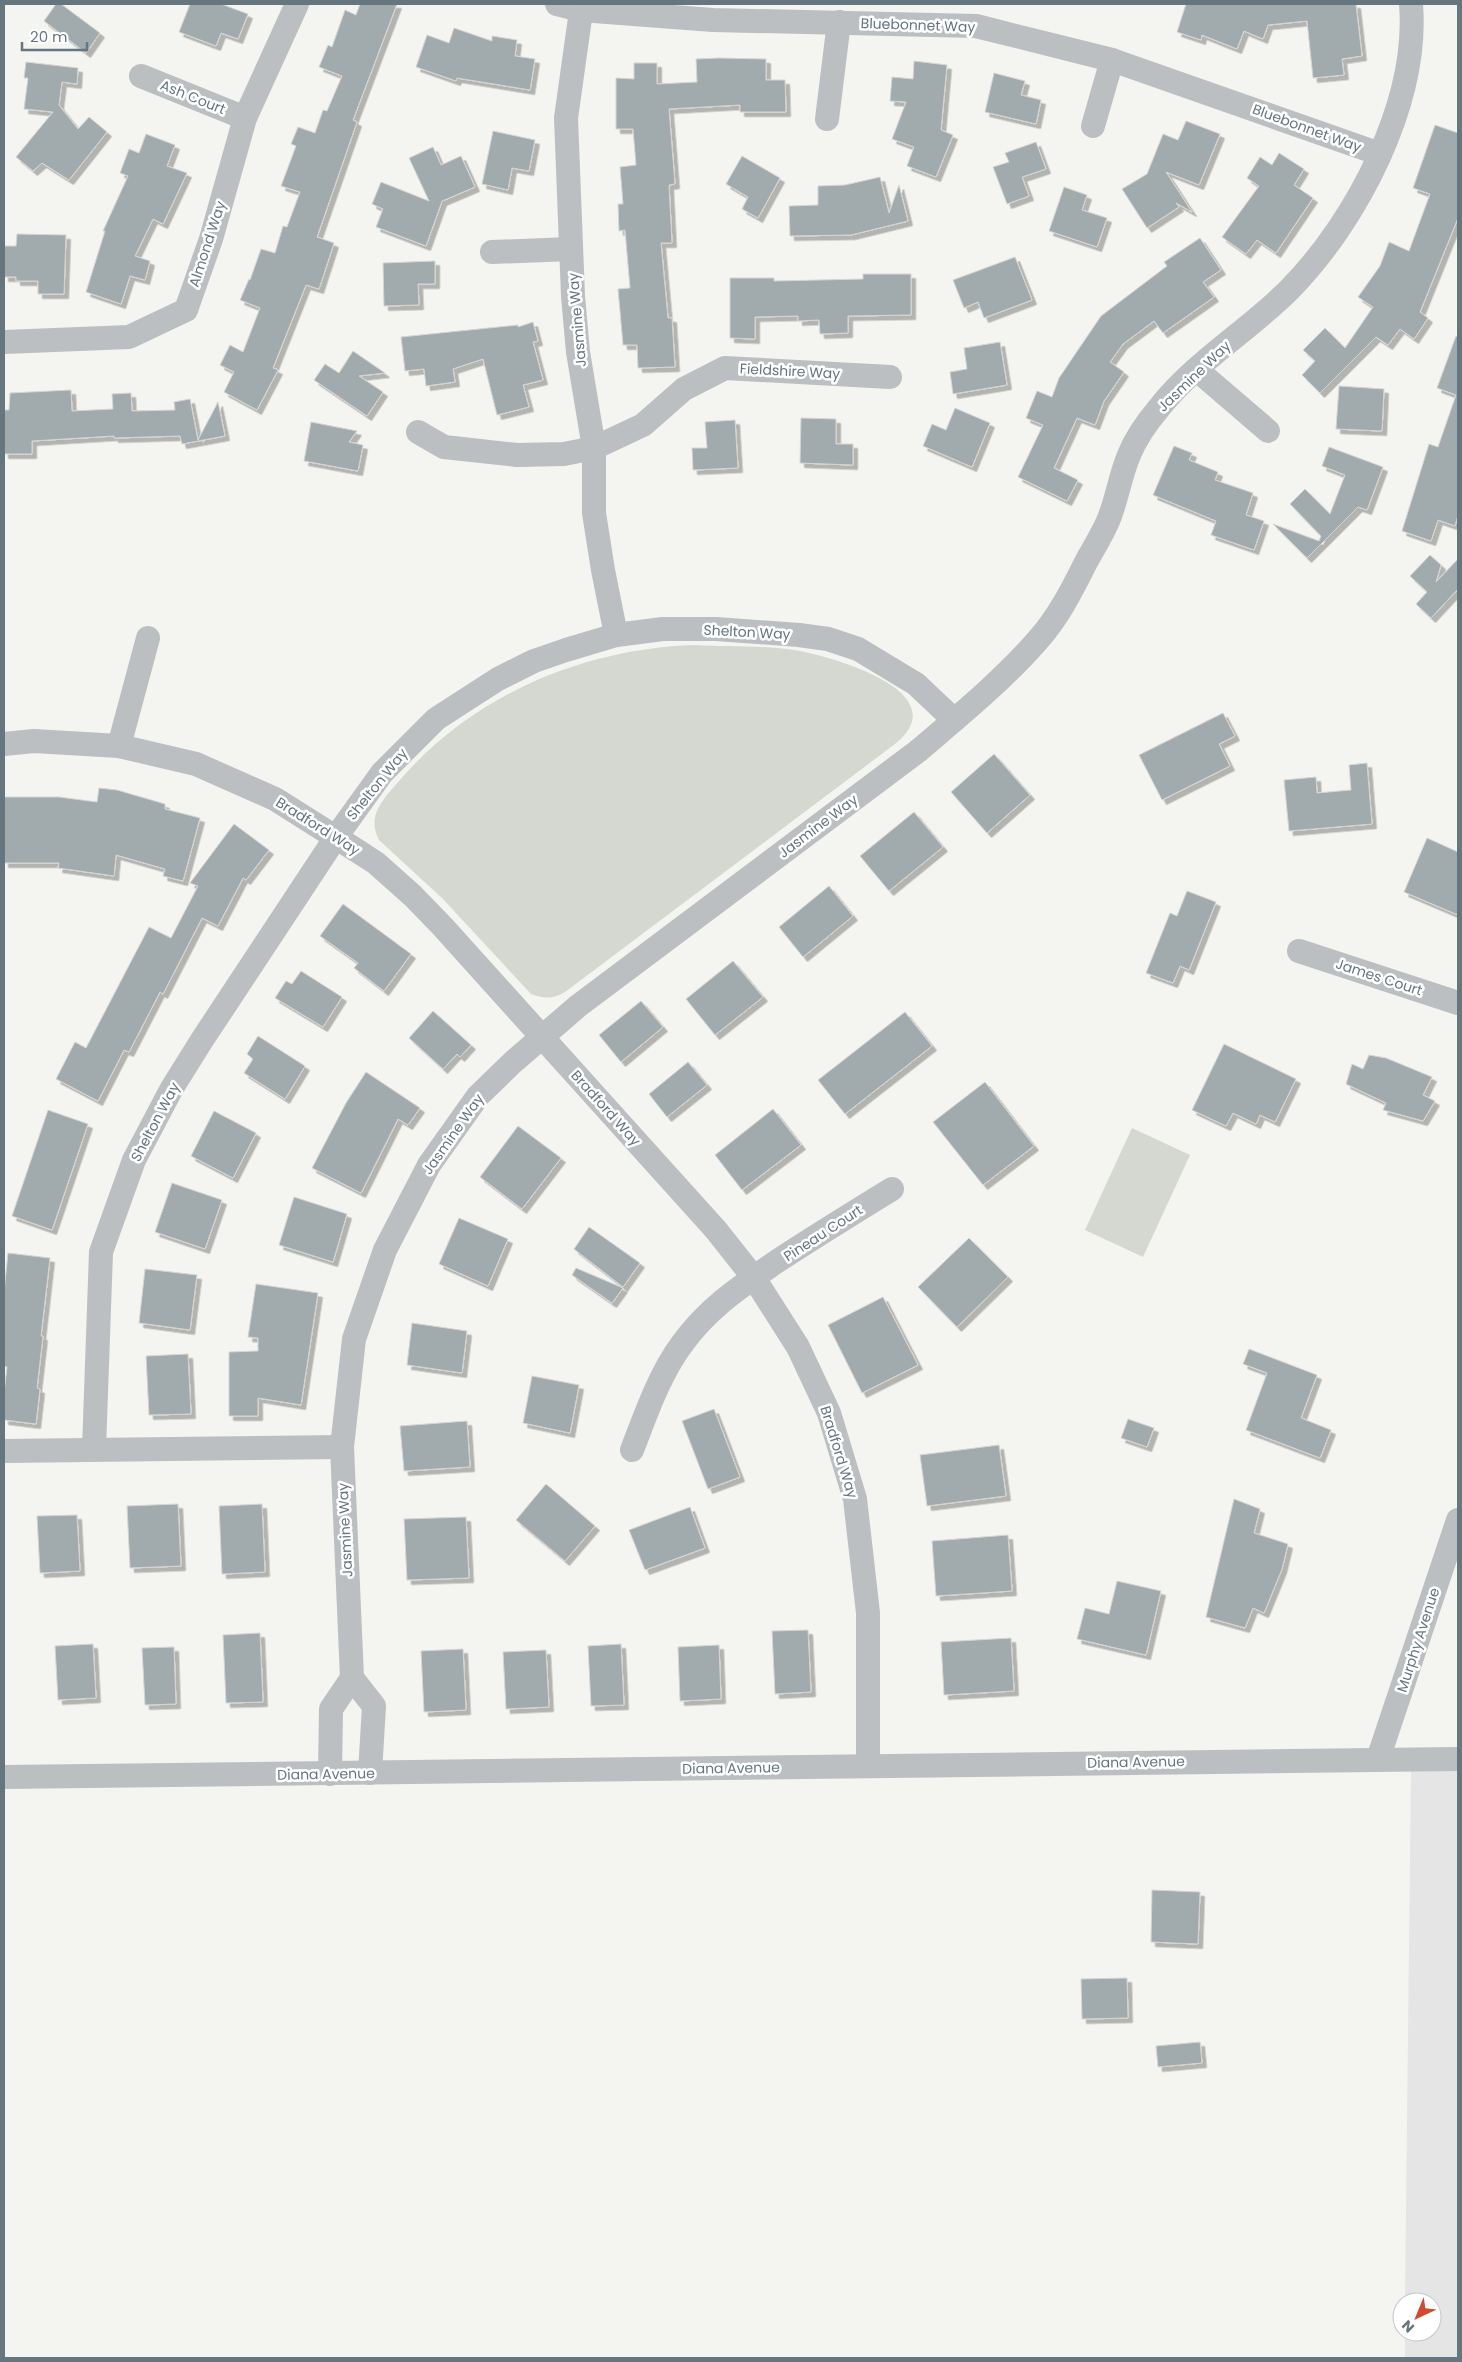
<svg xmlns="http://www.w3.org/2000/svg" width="1462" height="2362" font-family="Poppins,sans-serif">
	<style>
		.built { fill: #e4e5e4 }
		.green { fill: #d4d8d0 }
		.building { fill: #a1abae; stroke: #d5d5d3; filter: url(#shadow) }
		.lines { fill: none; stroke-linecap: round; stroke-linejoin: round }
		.minor { stroke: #bbbfc2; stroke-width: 24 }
		.labels { text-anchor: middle; stroke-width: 5; stroke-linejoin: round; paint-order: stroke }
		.street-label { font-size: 14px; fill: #65767f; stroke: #fff }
	</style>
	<defs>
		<filter id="shadow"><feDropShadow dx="4.5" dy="4.5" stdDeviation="0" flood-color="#0004"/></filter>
	</defs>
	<rect width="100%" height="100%" fill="#f4f4f0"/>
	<polygon class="built" points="1411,1771 1458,1771 1458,2358 1405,2358 1405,2332 1432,2332 1432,2302 1405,2302"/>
	<g class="green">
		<path d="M 694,645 C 727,647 767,645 800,651 C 836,658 958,693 895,744 L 565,992 C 553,999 544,999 531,994 L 443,899 L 379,840 C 366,815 384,799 399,781 C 473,695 582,649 694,645 Z"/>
		<polygon points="1132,1128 1190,1155 1143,1257 1085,1230"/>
	</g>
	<g class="building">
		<polygon points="56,4 61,4 100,33 86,53 44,21"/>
		<polygon points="190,4 221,4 248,14 238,39 221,33 216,46 179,32"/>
		<polygon points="360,4 397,4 353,120 357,122 317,237 334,243 319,289 306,285 273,368 278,370 257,410 224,392 234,372 220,365 230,345 243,352 260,308 240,300 249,279 250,280 261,249 275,253 283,226 287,227 300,192 281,186 296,146 291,144 298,127 315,133 323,110 327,111 342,76 319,67 328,45 332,47 345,10 356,15"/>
		<polygon points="1186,4 1356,4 1362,56 1342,59 1344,75 1313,78 1307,21 1268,25 1263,39 1244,31 1237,49 1202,35 1201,40 1177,32"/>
		<polygon points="454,28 492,41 492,36 517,40 515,56 535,59 530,90 457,78 456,81 416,67 427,35 449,43"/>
		<polygon points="718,58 766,59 766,80 785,80 786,112 740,112 740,105 669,109 675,184 669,185 672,243 661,243 668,318 672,318 675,367 638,368 637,345 623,345 618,289 630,288 625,230 619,231 618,204 623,204 620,167 636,165 633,129 616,129 616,78 634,79 634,63 657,63 657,84 697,82 696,59"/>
		<polygon points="914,61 947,65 941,130 953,135 936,177 907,166 914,147 892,139 906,102 890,101 892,77 913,79"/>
		<polygon points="26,62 78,68 77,84 62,82 59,105 78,129 89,117 107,132 69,180 42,163 33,171 16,157 53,112 24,109 28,78 24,78"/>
		<polygon points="994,73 1025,81 1021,95 1041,100 1036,124 985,112"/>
		<polygon points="1186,121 1220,134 1199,185 1166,172 1192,212 1176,203 1179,207 1147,228 1122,189 1147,174 1163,134 1178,140"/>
		<polygon points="1435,125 1458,133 1458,218 1420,312 1428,318 1414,339 1400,329 1388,345 1376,337 1320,393 1302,375 1315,361 1303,350 1325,328 1345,348 1373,307 1358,297 1380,266 1389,242 1409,251 1430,194 1413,188"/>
		<polygon points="493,131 535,140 529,171 512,168 508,190 482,184"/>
		<polygon points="146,134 175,145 167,166 187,173 163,224 153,219 135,256 150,261 145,280 130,276 121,304 86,292 105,231 103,231 128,176 120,173 129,149 139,153"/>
		<polygon points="1036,142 1046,169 1022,177 1029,196 1007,204 993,167 1009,162 1005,153"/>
		<polygon points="433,147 441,165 461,156 475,187 442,201 426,246 376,227 383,209 372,204 381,182 429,201 409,158"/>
		<polygon points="1279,153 1304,169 1294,185 1313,198 1276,253 1257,240 1246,254 1222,237 1259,186 1247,178 1260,157 1272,165"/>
		<polygon points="742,156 780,178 758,218 742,209 748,197 726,184"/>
		<polygon points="880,177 889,213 899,185 908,221 851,235 790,236 789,206 818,205 818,186 845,185"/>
		<polygon points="1064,187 1087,195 1082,210 1107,218 1097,247 1049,231"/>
		<polygon points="17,234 66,235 64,294 38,294 38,281 16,281 16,277 4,277 4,246 16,246"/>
		<polygon points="1200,238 1221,270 1203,282 1214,297 1163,333 1154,321 1123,344 1110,362 1124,372 1104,401 1095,425 1077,418 1054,468 1078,480 1067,501 1018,477 1043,425 1026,418 1037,391 1052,397 1059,378 1101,316 1167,266 1164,262"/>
		<polygon points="1015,257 1032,300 984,318 978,302 964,308 953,280"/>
		<polygon points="435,261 435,284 418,284 419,305 384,306 383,263"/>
		<polygon points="863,274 911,274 911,315 848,316 848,333 820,334 819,320 798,321 798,316 755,317 755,339 730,338 730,278 774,278 774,281 863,279"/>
		<polygon points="533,322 538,341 533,342 543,380 523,385 529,407 497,415 483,359 453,369 455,382 426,386 424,369 405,371 401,337 518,325 518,327"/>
		<polygon points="1456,336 1458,337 1458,515 1455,526 1438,520 1431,541 1402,531 1429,444 1438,447 1456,395 1437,388"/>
		<polygon points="1000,342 1007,385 953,394 950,372 967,369 964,348"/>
		<polygon points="353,351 385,373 359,376 383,392 367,416 314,380 325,364 339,373"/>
		<polygon points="1339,386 1384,389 1382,431 1336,429"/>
		<polygon points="71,390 72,411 113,409 112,394 131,393 132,411 175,410 174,402 190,399 198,440 218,402 225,436 182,444 180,436 114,438 114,436 32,441 32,454 4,454 4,410 9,410 10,393"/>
		<polygon points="955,408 990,423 972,467 923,446 932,424 946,430"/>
		<polygon points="801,418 836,419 836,444 853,444 853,465 800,463"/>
		<polygon points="735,420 738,468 693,470 692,448 707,448 705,422"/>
		<polygon points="311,422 357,431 349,442 363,445 358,471 304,461"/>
		<polygon points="1174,446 1192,453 1189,460 1218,472 1215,480 1253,493 1246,515 1264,521 1254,550 1211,535 1216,521 1153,495"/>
		<polygon points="1329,447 1383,467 1367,510 1358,507 1307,558 1273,524 1319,541 1321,536 1290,504 1305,489 1330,514 1345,475 1322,466"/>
		<polygon points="1430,555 1441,565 1436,582 1458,559 1458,589 1431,618 1416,604 1427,592 1410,576"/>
		<polygon points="1223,713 1235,736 1219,744 1230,766 1162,800 1139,755"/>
		<polygon points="994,754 1030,795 987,833 951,792"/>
		<polygon points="1367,763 1372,824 1289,831 1284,780 1316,777 1317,793 1351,790 1349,765"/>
		<polygon points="99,788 117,790 165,804 165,809 200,818 183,881 163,876 165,869 116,855 114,876 58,868 59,863 4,863 4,797 59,797 97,802"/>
		<polygon points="914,812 943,847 889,891 860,856"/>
		<polygon points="234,824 269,850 246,880 243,878 218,926 202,918 163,994 160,992 129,1052 124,1050 98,1101 56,1079 75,1042 86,1048 149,927 171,938 198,886 190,883"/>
		<polygon points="1427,838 1458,852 1458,915 1404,892"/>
		<polygon points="829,886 853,916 803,957 779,927"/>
		<polygon points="1187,891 1216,902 1189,970 1180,966 1173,983 1146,973 1170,913 1177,916"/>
		<polygon points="343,904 411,954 384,991 354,968 358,963 320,936"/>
		<polygon points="733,961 763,997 715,1035 686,999"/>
		<polygon points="301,971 342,997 323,1027 275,998 286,981 292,984"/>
		<polygon points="641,1001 663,1027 621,1062 599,1035"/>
		<polygon points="433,1011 471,1045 460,1057 457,1054 443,1069 409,1038"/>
		<polygon points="905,1012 932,1046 845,1114 818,1080"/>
		<polygon points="258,1036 305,1066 285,1099 244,1073 253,1059 247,1054"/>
		<polygon points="1224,1044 1296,1079 1275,1122 1260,1115 1256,1124 1233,1113 1226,1126 1192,1110"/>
		<polygon points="1369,1055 1386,1058 1432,1077 1423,1095 1435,1101 1423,1121 1383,1110 1386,1103 1346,1084 1352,1064 1363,1069"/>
		<polygon points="688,1062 707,1085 667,1117 649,1094"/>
		<polygon points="366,1072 420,1108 408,1125 398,1119 361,1193 312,1168 346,1103"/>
		<polygon points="985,1082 1034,1146 983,1185 933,1122"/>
		<polygon points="773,1109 801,1145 742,1190 715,1155"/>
		<polygon points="48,1110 88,1124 52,1230 12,1216"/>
		<polygon points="214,1111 256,1133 233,1178 191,1156"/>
		<polygon points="518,1126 561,1158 522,1209 480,1177"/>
		<polygon points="172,1183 222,1200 205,1249 155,1232"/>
		<polygon points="294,1197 347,1214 333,1262 279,1245"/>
		<polygon points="459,1218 508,1239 488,1286 439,1264"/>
		<polygon points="589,1227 640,1263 623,1287 574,1249"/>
		<polygon points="969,1238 1008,1277 957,1327 918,1287"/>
		<polygon points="8,1253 50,1258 41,1336 43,1336 37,1388 40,1389 36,1424 4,1420 4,1393 7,1367 4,1366 4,1292"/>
		<polygon points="576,1268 623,1288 612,1303 572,1275"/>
		<polygon points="145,1269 197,1275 190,1330 139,1323"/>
		<polygon points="256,1284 318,1293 301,1405 258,1398 258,1416 229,1416 229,1352 258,1351 258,1338 248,1337"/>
		<polygon points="883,1297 918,1365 862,1393 828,1325"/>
		<polygon points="412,1323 467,1331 462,1373 407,1365"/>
		<polygon points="1249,1349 1317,1375 1301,1418 1331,1430 1320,1458 1246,1430 1267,1373 1243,1364"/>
		<polygon points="188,1354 191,1414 149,1415 146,1356"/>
		<polygon points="532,1376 579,1385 570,1433 523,1423"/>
		<polygon points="714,1409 740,1477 708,1489 682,1421"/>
		<polygon points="1128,1419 1154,1428 1147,1447 1121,1438"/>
		<polygon points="467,1421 470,1467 404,1471 400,1426"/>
		<polygon points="999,1445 1006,1496 927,1506 920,1455"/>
		<polygon points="546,1484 595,1526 565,1561 516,1520"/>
		<polygon points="1234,1499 1260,1509 1254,1533 1288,1544 1282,1569 1264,1613 1253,1608 1245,1628 1206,1617"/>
		<polygon points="178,1504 181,1566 130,1568 127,1506"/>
		<polygon points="262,1504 265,1572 222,1574 219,1506"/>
		<polygon points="690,1507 705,1548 645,1570 629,1530"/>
		<polygon points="77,1515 80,1571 40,1573 37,1516"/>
		<polygon points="466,1517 469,1578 407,1580 404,1519"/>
		<polygon points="1008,1535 1012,1591 936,1596 932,1541"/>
		<polygon points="1117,1581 1161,1591 1146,1655 1077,1639 1085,1608 1109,1614"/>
		<polygon points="808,1630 811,1692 775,1694 772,1631"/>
		<polygon points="260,1633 263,1702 226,1703 223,1635"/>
		<polygon points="1011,1638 1014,1691 944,1695 941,1642"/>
		<polygon points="93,1644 96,1698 58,1700 55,1646"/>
		<polygon points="621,1644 624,1705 591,1706 588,1646"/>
		<polygon points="719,1645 721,1699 680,1701 678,1647"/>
		<polygon points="174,1647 176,1704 145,1705 142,1648"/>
		<polygon points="463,1649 466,1710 424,1712 421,1651"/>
		<polygon points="546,1650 549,1707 506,1709 503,1652"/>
		<polygon points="1152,1890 1200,1892 1198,1944 1151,1942"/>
		<polygon points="1127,1978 1128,2018 1082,2019 1081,1979"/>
		<polygon points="1200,2042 1202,2063 1158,2067 1156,2046"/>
	</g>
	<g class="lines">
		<g class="minor">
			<polyline points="557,4 581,10 713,20 976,26 1112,60 1380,154"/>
			<polyline points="582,4 566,118 573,296 578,352 594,448 594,513 603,570 616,635"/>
			<polyline points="141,76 245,118"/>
			<polyline points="827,119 839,22"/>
			<polyline points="1093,126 1112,60"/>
			<polyline points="492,252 571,249"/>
			<polyline points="4,342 129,337 186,310 211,239 245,118 297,4"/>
			<polyline points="1197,370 1268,431"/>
			<polyline points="418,432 444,447 517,455 564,454 594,448 643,425 684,389 725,368 890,377"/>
			<polyline points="4,744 34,741 119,746 196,764 275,799 359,852 376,863 413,896 443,927 716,1230 754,1278 798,1347 829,1413 855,1499 868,1613 868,1766"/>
			<polyline points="119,746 148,638"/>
			<polyline points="1299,951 1458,1003"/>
			<polyline points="94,1449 101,1252 134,1160 172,1088 202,1040 336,837 382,773 436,719 498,679 534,661 566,650 616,635 663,629 716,629 799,635 828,639 858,649 916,684 954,720"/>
			<path d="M 632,1450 C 646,1414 659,1375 682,1344 C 709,1307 740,1287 776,1262 C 814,1237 853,1213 892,1189"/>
			<polyline points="4,1451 342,1447"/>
			<polyline points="1378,1759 1458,1520"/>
			<path d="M 370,1773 L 374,1706 L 352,1678 L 342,1447 L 354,1339 L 385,1250 L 429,1165 L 478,1096 L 512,1063 L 578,1006 L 918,751 C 959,716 1002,681 1037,641 C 1058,618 1072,590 1086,562 C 1093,549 1102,535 1108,521 C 1117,500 1120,476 1129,455 C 1135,440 1148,421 1159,408 C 1194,363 1249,330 1289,290 C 1357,221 1419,102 1411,4"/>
			<polyline points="330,1774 331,1709 352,1678"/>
			<polyline points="4,1777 1458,1759"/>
		</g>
	</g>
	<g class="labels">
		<g class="street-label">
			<text transform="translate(918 25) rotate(2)" y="5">Bluebonnet Way</text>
			<text transform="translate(193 97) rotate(22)" y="5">Ash Court</text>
			<text transform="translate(1307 128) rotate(20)" y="5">Bluebonnet Way</text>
			<text transform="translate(207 244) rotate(-72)" y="5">Almond Way</text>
			<text transform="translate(577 320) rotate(-95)" y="5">Jasmine Way</text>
			<text transform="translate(790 371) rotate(3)" y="5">Fieldshire Way</text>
			<text transform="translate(1194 376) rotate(-44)" y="5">Jasmine Way</text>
			<text transform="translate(747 632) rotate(3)" y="5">Shelton Way</text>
			<text transform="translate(377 784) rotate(-51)" y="5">Shelton Way</text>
			<text transform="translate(318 826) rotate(32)" y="5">Bradford Way</text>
			<text transform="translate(818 826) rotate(-37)" y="5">Jasmine Way</text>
			<text transform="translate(1379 977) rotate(18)" y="5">James Court</text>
			<text transform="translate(606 1108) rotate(48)" y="5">Bradford Way</text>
			<text transform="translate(155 1122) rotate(-62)" y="5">Shelton Way</text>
			<text transform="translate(453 1134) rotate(-55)" y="5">Jasmine Way</text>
			<text transform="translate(823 1233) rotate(-33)" y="5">Pineau Court</text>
			<text transform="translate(839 1452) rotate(73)" y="5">Bradford Way</text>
			<text transform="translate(345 1530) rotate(-93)" y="5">Jasmine Way</text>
			<text transform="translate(1418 1640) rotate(-72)" y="5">Murphy Avenue</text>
			<text transform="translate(1136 1762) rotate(-1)" y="5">Diana Avenue</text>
			<text transform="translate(731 1768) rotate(-1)" y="5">Diana Avenue</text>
			<text transform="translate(326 1774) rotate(-1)" y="5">Diana Avenue</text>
		</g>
	</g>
	<rect width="1462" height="2362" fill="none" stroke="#65767f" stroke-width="10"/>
	<g transform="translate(1417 2317) rotate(224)"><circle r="24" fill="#ffffff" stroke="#c1c8cc"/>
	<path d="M0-4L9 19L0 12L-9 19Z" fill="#d44930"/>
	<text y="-8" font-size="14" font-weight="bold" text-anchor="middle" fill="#65767f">N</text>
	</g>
	<path d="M22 42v8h65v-8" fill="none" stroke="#65767f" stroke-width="2.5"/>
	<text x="30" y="42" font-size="15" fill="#65767f" stroke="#ffffff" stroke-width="4" paint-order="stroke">20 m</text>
</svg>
